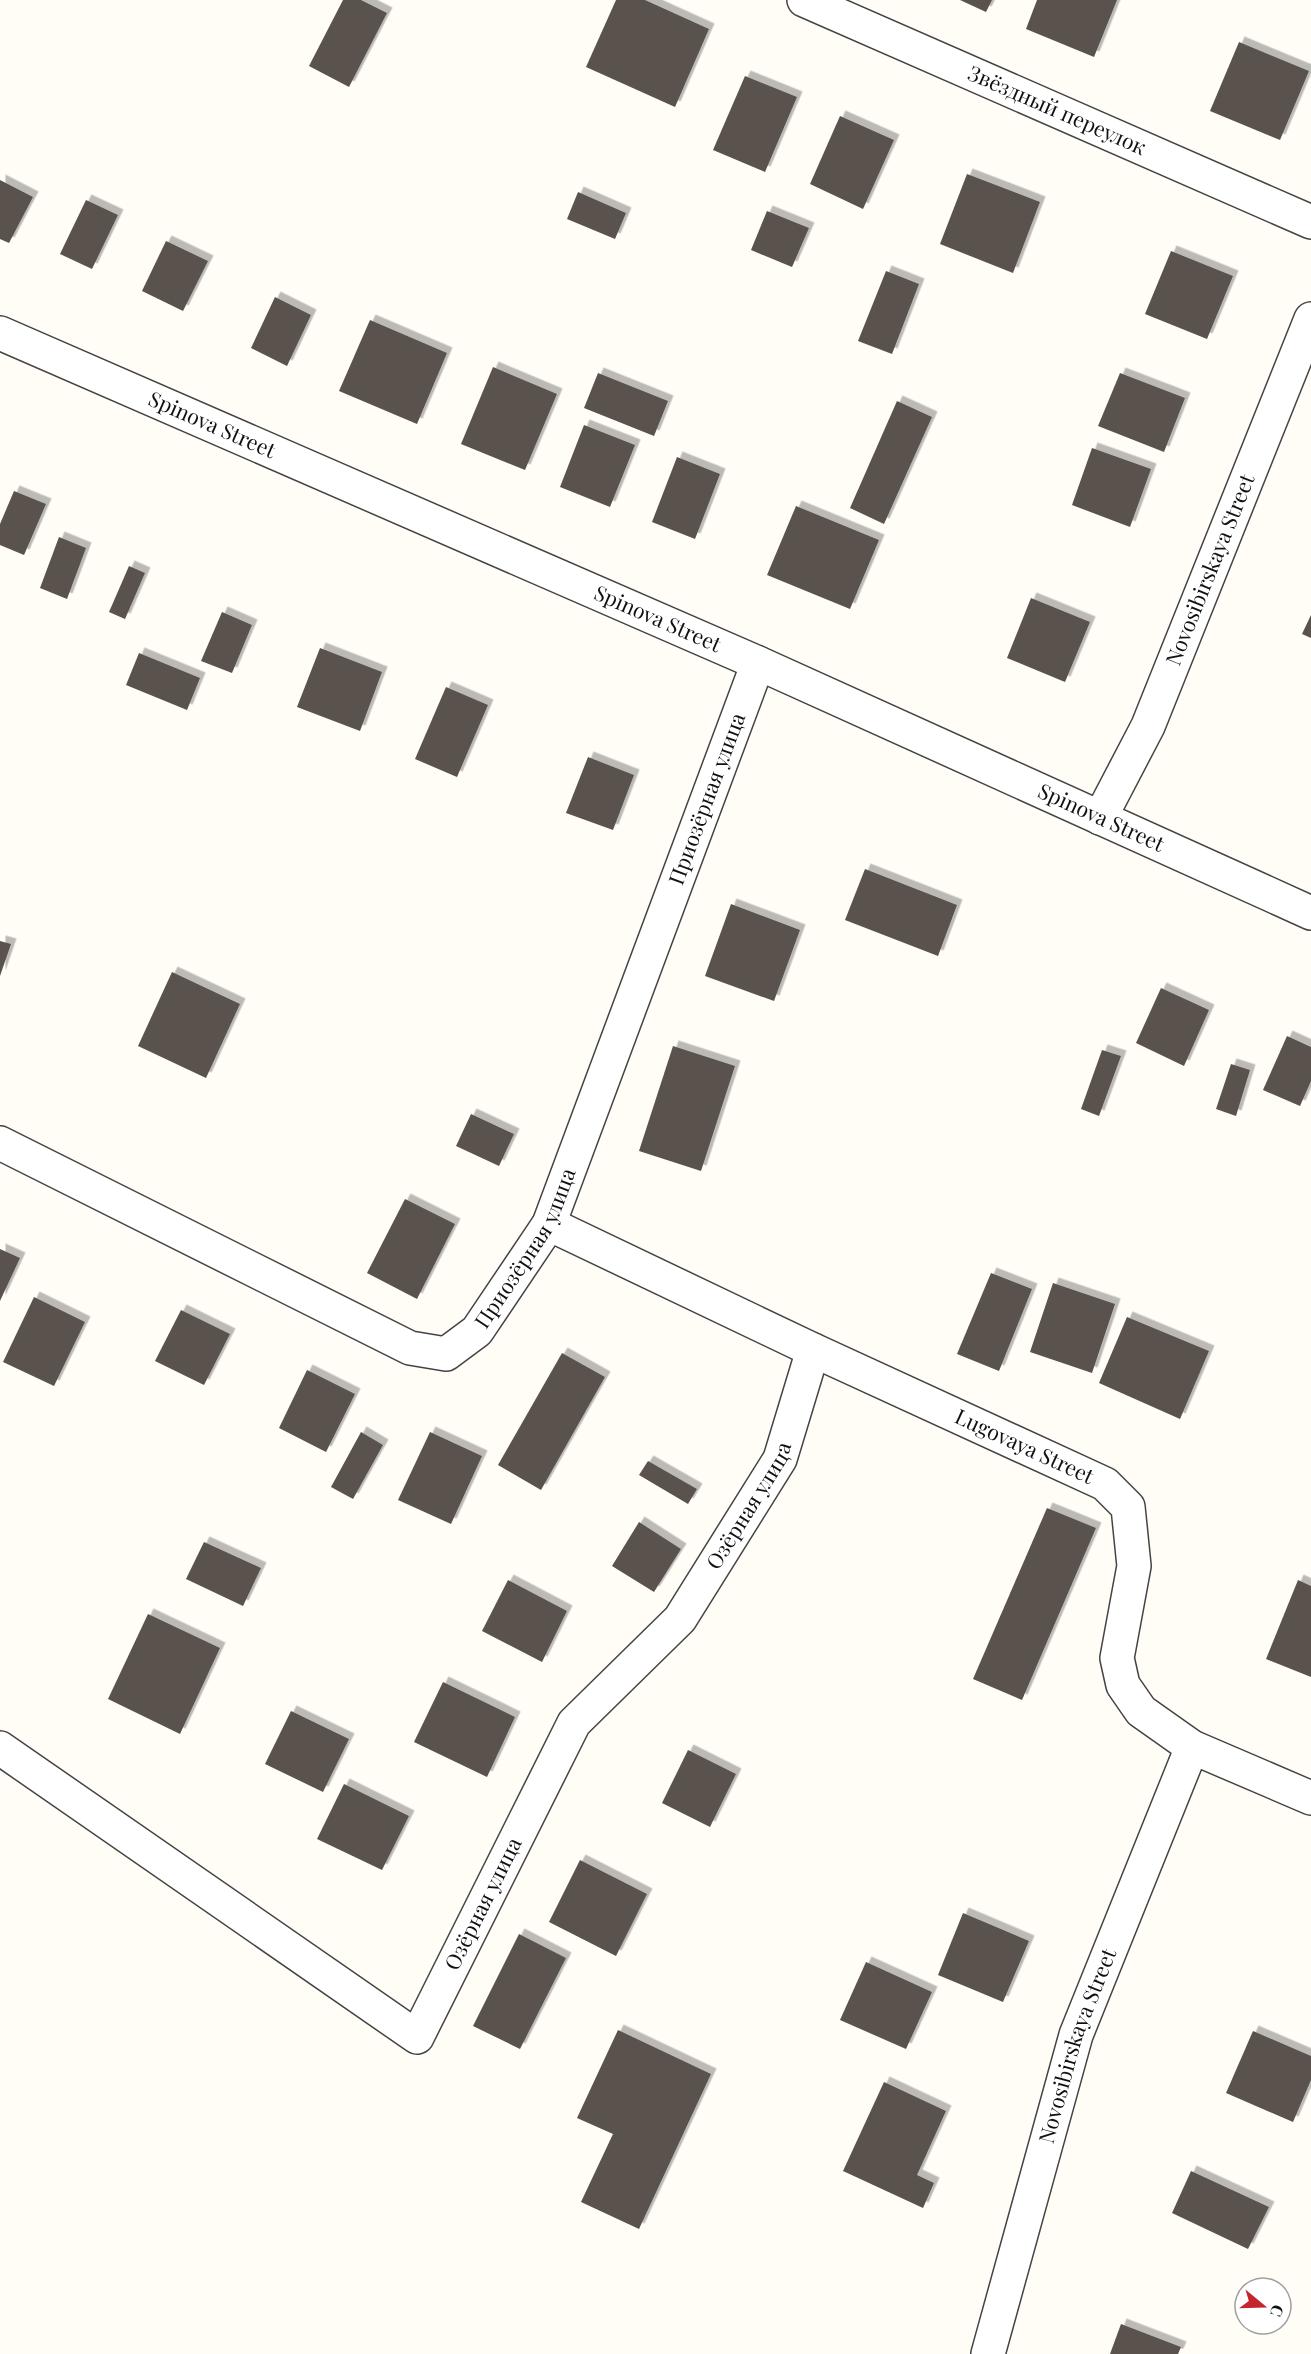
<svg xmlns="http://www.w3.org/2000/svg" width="1311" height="2354" font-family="'Playfair Display',serif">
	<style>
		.building { fill: #5a524d; filter: url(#shadow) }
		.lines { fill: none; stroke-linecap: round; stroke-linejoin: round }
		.street-casing { stroke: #444; stroke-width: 36 }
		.street { stroke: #fff; stroke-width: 33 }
		.labels { text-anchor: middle; stroke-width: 6; stroke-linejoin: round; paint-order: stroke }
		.street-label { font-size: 21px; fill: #111; stroke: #fff }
	</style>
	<defs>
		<filter id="shadow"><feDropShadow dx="5.5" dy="-5.5" stdDeviation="0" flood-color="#0004"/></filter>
	</defs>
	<rect width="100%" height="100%" fill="#fffdf5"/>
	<g class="building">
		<polygon points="343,0 361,0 387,13 349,87 309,66"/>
		<polygon points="616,0 645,0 709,29 675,107 586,67"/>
		<polygon points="960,0 992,0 986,12"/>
		<polygon points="1037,0 1117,0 1094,57 1026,29"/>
		<polygon points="1239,42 1309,71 1280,140 1210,111"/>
		<polygon points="745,76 797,97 765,172 713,150"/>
		<polygon points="840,116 894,140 863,209 810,184"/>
		<polygon points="967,174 1040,202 1013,273 940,244"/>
		<polygon points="0,180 33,197 9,243 0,239"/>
		<polygon points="578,192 626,213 615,239 567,219"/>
		<polygon points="86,200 118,215 92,269 60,254"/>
		<polygon points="767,211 809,228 792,267 751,250"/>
		<polygon points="166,241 208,261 183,311 142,291"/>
		<polygon points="1171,251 1233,276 1207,339 1145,314"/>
		<polygon points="886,271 919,284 892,354 858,341"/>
		<polygon points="275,297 311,315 287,366 251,348"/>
		<polygon points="370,320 447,353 417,424 339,391"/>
		<polygon points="493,367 557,394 525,470 461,444"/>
		<polygon points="598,373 668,401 654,436 584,408"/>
		<polygon points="1120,373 1185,398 1164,452 1098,426"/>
		<polygon points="897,401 932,417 884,524 850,508"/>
		<polygon points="584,425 635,445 610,507 560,487"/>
		<polygon points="1092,448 1151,469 1130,527 1072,505"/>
		<polygon points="677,457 720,474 695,539 652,522"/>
		<polygon points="14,491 46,504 24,555 0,545 0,524"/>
		<polygon points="796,506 879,540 850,609 767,575"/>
		<polygon points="59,537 86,548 67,599 40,588"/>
		<polygon points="129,566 145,573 125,619 109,612"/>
		<polygon points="1031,598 1090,622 1065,682 1007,658"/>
		<polygon points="222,612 252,625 232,673 201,661"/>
		<polygon points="1311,615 1311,638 1302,634"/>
		<polygon points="320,648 382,672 360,731 297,707"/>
		<polygon points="139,653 200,678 187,710 126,685"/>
		<polygon points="446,687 488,705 457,777 415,759"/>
		<polygon points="588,757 634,775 613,830 566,813"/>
		<polygon points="865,869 957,905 938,956 845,920"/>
		<polygon points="731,904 800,930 774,1001 705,976"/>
		<polygon points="0,941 11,944 0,976"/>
		<polygon points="172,972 240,1004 206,1078 138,1046"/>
		<polygon points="1161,988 1209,1010 1184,1066 1136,1043"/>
		<polygon points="1287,1036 1311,1047 1311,1081 1300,1106 1263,1090"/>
		<polygon points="673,1046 735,1066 701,1171 639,1151"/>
		<polygon points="1102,1050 1121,1056 1099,1116 1081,1109"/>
		<polygon points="1231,1064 1250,1070 1236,1116 1216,1109"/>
		<polygon points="471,1114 514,1134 499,1166 456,1146"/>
		<polygon points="405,1199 455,1224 417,1299 367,1273"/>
		<polygon points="0,1249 20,1258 0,1301"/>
		<polygon points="991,1273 1032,1289 999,1371 957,1354"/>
		<polygon points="1053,1283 1115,1304 1092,1373 1030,1352"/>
		<polygon points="34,1297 85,1322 54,1386 3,1362"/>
		<polygon points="181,1310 230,1334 204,1385 155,1361"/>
		<polygon points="1127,1317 1209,1351 1180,1419 1099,1383"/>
		<polygon points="562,1353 605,1377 541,1490 498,1465"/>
		<polygon points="307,1370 355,1394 326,1452 279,1428"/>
		<polygon points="361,1432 383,1445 353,1499 331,1487"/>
		<polygon points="430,1432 482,1456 451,1524 398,1500"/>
		<polygon points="648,1461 697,1489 688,1504 639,1475"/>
		<polygon points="1047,1508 1096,1528 1022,1700 973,1679"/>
		<polygon points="639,1522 681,1549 654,1592 612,1566"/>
		<polygon points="204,1542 261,1568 243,1606 186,1579"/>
		<polygon points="508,1580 567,1611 542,1662 482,1631"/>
		<polygon points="1298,1580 1311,1586 1311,1677 1266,1659"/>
		<polygon points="148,1614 220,1648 180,1734 108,1699"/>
		<polygon points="443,1682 515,1717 487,1777 414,1742"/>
		<polygon points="291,1711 349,1739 323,1792 265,1764"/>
		<polygon points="688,1750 736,1774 710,1827 662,1803"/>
		<polygon points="344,1784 409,1816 382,1870 317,1839"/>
		<polygon points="580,1860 647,1894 616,1956 549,1922"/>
		<polygon points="963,1913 1029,1941 1003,2002 938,1975"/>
		<polygon points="519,1934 566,1958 520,2049 473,2026"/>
		<polygon points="866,1962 932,1992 906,2049 840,2020"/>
		<polygon points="618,2030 711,2074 639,2229 581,2202 613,2134 577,2118"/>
		<polygon points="1253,2031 1311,2056 1311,2080 1293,2122 1226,2093"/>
		<polygon points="884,2082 946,2111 917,2175 934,2183 923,2208 843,2171"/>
		<polygon points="1191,2171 1269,2207 1248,2249 1172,2213"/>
		<polygon points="1121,2324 1181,2347 1178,2354 1110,2354"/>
	</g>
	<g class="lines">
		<defs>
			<g id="street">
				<path id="s1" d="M 804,0 L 1311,222"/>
				<path id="s2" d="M 0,333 L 758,663 L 1311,913"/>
				<path id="s3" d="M 1100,818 L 1148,726 L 1311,319"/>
				<path id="s4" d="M 0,1143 L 410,1348 L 446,1354 L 477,1331 L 549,1224 L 758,663"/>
				<path id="s5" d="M 549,1224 L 813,1350 L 1105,1484 L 1128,1507 L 1134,1566 L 1117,1658 L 1123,1685 L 1141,1711 L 1192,1747 L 1311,1798"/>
				<path id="s6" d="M 0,1748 L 417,2037 L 574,1723 L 680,1619 L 780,1459 L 813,1350"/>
				<path id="s7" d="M 988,2354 L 1076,2035 L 1192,1747"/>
			</g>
		</defs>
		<use href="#street" class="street-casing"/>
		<use href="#street" class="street"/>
	</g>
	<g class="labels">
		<g class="street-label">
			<text dy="7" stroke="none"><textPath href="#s1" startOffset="276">Звёздный переулок</textPath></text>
			<text dy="7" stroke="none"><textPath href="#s2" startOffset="231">Spinova Street</textPath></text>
			<text dy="7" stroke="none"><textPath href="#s3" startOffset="272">Novosibirskaya Street</textPath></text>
			<text dy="7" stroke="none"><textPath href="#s2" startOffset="717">Spinova Street</textPath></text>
			<text dy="7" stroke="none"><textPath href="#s4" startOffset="1116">Приозёрная улица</textPath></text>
			<text dy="7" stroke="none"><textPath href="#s2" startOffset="1203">Spinova Street</textPath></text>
			<text dy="7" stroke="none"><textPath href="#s4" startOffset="630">Приозёрная улица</textPath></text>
			<text dy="7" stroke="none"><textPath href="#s5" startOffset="525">Lugovaya Street</textPath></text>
			<text dy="7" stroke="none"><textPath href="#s6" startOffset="1140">Озёрная улица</textPath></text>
			<text dy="7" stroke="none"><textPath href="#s6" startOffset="656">Озёрная улица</textPath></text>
			<text dy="7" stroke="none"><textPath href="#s7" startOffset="321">Novosibirskaya Street</textPath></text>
		</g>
	</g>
	<g transform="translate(1263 2306) rotate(109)"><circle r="28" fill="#ffffff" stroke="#a0a0a0" stroke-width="1.5"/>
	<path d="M0-4.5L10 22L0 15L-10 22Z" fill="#c4262e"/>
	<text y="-9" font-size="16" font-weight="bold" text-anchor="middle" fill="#111111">С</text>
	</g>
</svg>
